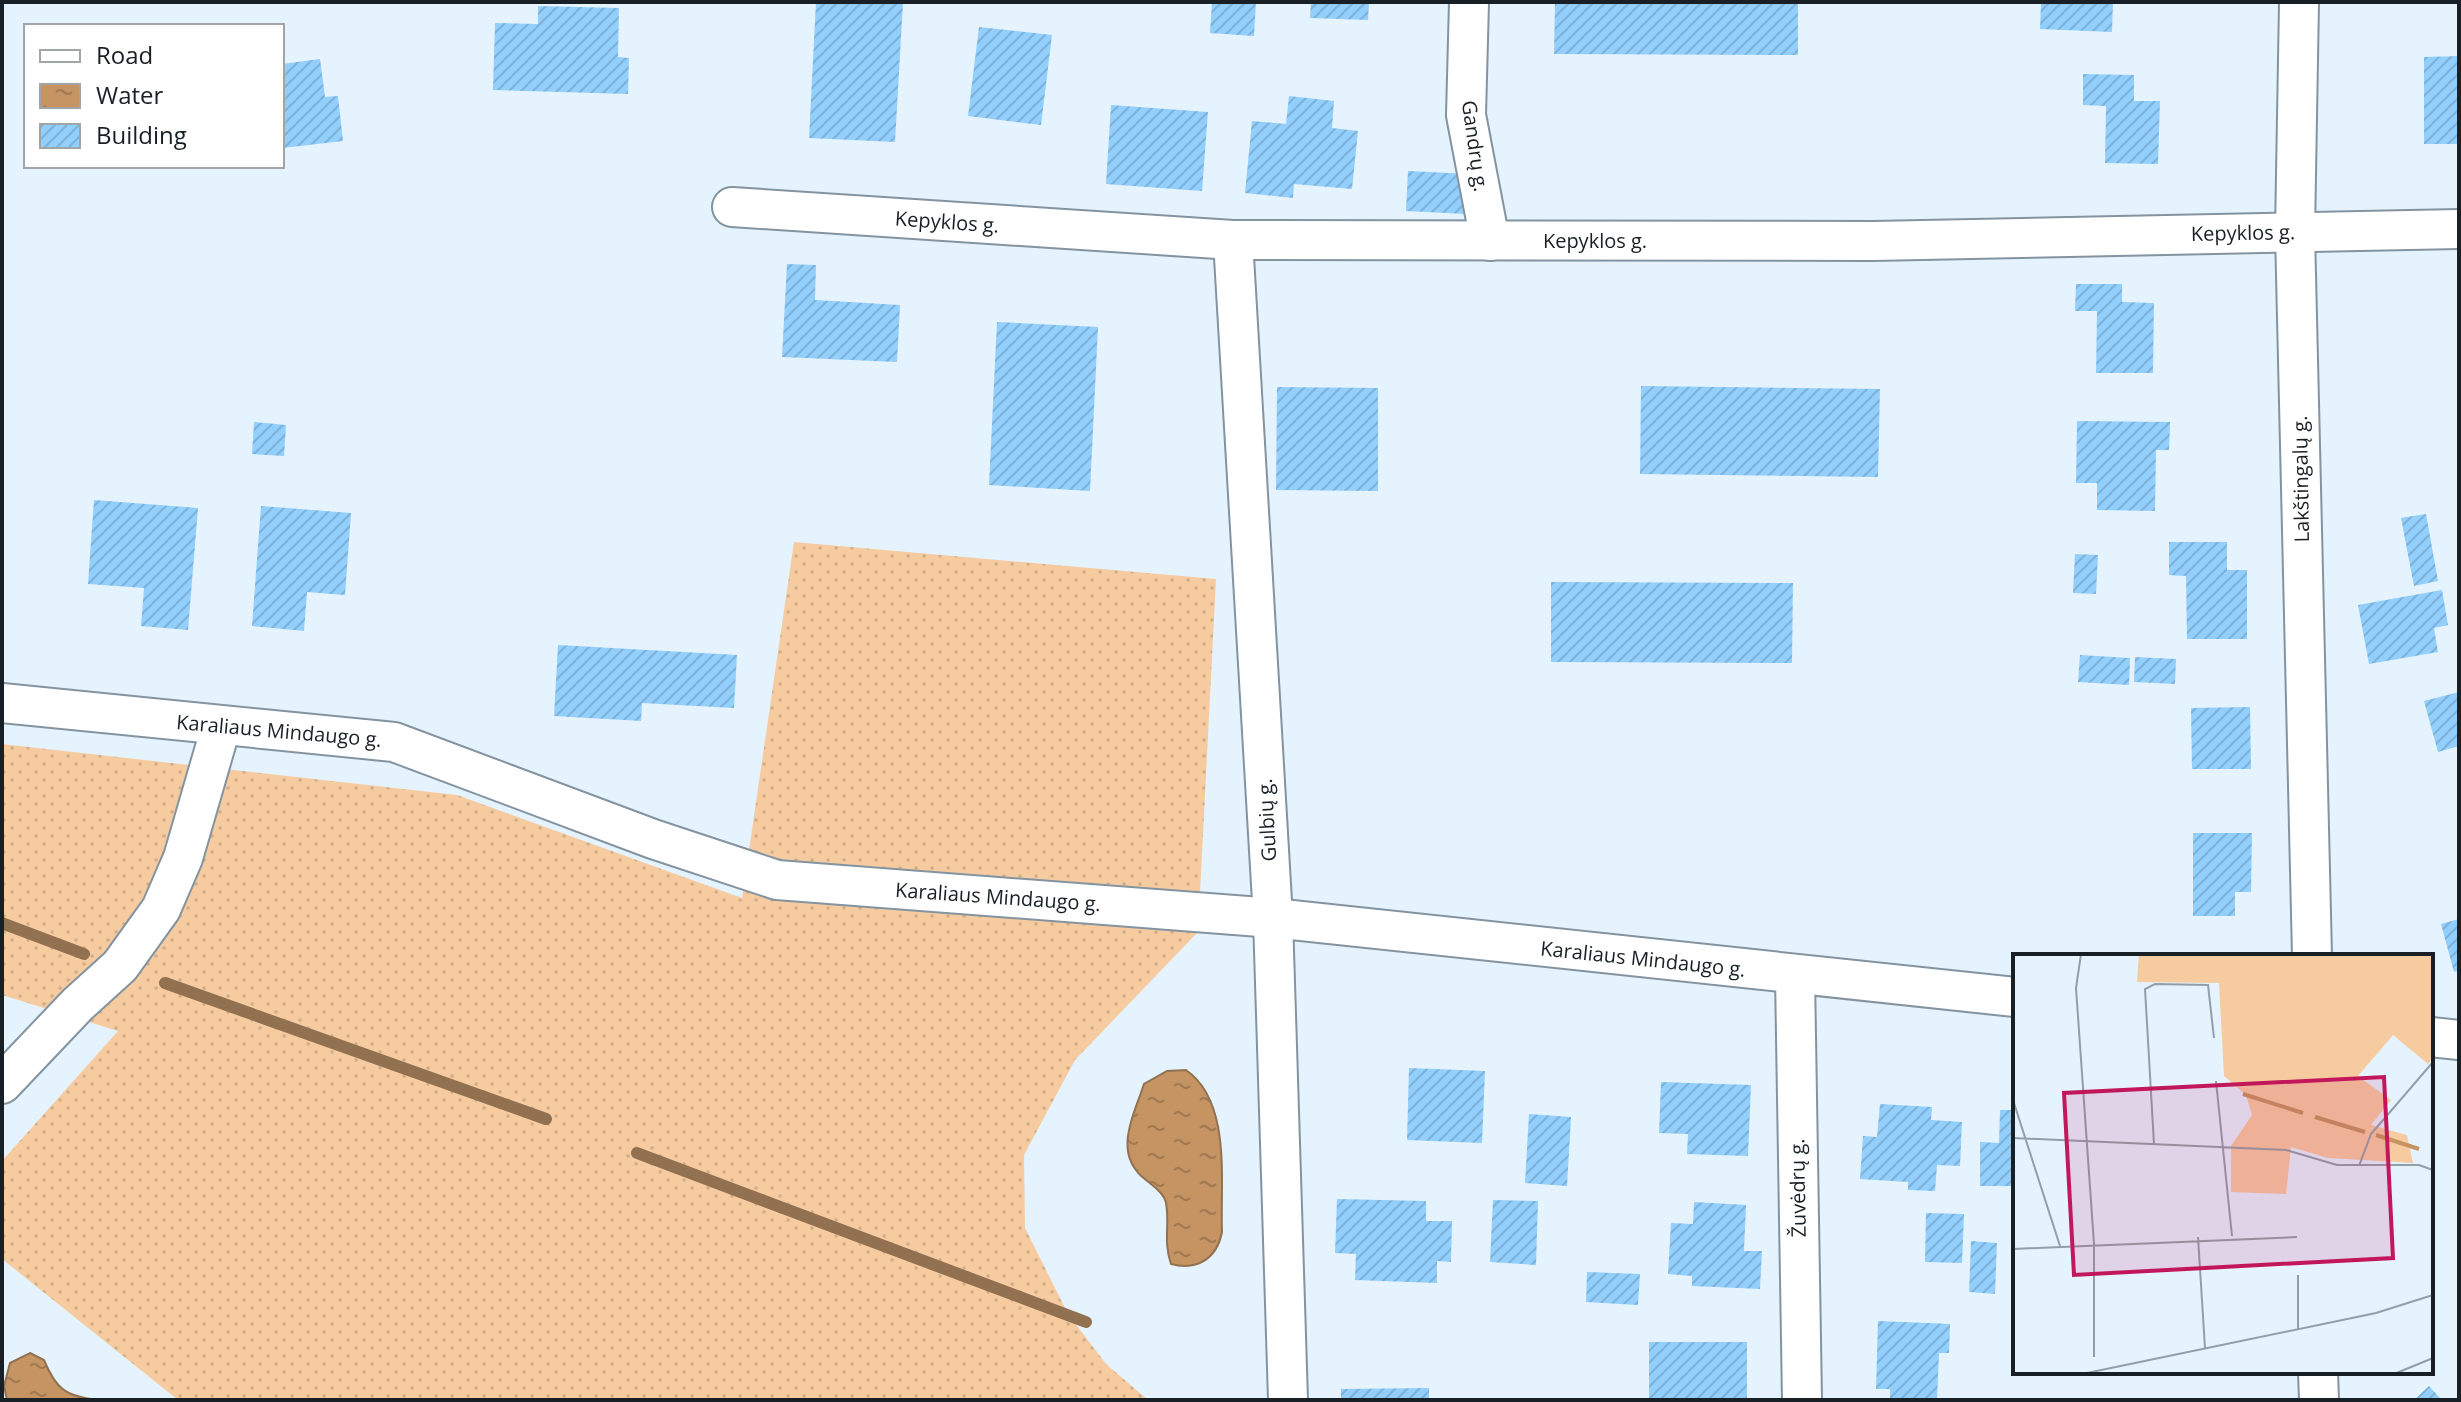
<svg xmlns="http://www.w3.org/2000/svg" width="2461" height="1402" font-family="'Open Sans',sans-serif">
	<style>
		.grass { fill: url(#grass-dots) }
		.water { fill: url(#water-ripples); stroke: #917150; stroke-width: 2 }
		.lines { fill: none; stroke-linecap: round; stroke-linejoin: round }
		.stream { stroke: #917150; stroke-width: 12 }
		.building { fill: url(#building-hatch) }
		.minor-casing { stroke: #8394a0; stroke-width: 42 }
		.minor { stroke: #fff; stroke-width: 38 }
		.labels { text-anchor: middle; stroke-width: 6; stroke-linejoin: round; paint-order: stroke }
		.street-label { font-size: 20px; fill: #192025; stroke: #fefefe }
		.inset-river { fill: none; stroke: #c59462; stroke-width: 4 }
		.inset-road { fill: none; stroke: #939fa8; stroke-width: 2 }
		.view { fill: #c2185b; fill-opacity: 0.15; stroke: #c2185b; stroke-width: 4 }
		.inset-edge { fill: none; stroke: #192025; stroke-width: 4 }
	</style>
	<defs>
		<pattern id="grass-dots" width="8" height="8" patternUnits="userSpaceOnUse" patternTransform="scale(2)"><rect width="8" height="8" fill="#f6cba0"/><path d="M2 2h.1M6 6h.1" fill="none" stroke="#d2ae8a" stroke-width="1.8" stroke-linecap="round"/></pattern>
		<pattern id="water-ripples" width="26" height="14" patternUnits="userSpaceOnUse" patternTransform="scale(2)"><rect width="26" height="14" fill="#c59462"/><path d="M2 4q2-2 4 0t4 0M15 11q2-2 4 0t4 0" fill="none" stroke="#9f7851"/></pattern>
		<pattern id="building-hatch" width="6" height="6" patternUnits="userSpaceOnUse" patternTransform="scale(2)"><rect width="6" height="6" fill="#92cffc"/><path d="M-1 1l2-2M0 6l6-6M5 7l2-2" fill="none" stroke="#7db1d8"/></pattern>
	</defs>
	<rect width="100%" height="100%" fill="#e5f3ff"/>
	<polygon class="grass" points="794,542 1216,579 1198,932 1075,1060 1024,1155 1025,1228 1068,1314 1106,1364 1148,1400 178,1400 2,1259 2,1161 118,1031 2,995 2,744 457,795 742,898"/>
	<g class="water">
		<path d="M 1186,1070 C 1232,1102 1220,1182 1222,1232 C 1217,1258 1198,1271 1171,1264 C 1163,1241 1170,1224 1166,1203 C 1164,1193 1153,1186 1146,1180 C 1112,1154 1133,1118 1144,1084 L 1167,1071 Z"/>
		<path d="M 30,1353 L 44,1360 C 56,1389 65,1396 97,1400 L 7,1400 L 4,1386 L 10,1363 Z"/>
	</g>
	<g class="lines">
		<g class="stream">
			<polyline points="2,923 84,954"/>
			<polyline points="165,983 546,1119"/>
			<polyline points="637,1153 1086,1322"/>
		</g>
	</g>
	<g class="building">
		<polygon points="816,2 903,2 895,142 809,138"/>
		<polygon points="1212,2 1256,2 1254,36 1210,33"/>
		<polygon points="1311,2 1369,2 1368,20 1310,18"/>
		<polygon points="1555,2 1798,2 1798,55 1554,54"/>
		<polygon points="2041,2 2113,2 2112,32 2040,29"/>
		<polygon points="538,6 619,8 618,57 629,58 628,94 493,90 495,23 538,24"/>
		<polygon points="979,27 1052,35 1041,125 968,116"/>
		<polygon points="2459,56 2459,144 2424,144 2424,57"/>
		<polygon points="320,59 325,97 338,96 343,141 282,148 282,64"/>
		<polygon points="2083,74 2134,75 2134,101 2160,101 2158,164 2105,163 2106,106 2083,105"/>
		<polygon points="1289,96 1334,101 1332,128 1358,131 1352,189 1294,184 1293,198 1245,193 1252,121 1286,124"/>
		<polygon points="1111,105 1208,112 1202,191 1106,184"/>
		<polygon points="1408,171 1469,174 1467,214 1406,211"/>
		<polygon points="787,264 816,265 815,300 900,305 897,362 782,357"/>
		<polygon points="2076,284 2122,284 2122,302 2154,303 2153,373 2096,373 2097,311 2075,311"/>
		<polygon points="997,322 1098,327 1090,491 989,485"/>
		<polygon points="1641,386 1880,389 1878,477 1640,474"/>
		<polygon points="1277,387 1378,388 1378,491 1276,490"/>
		<polygon points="2077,421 2170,422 2169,450 2156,450 2155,511 2097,510 2097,483 2076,483"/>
		<polygon points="254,422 286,425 284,456 252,454"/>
		<polygon points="94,500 198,508 188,630 141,626 144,588 88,584"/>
		<polygon points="261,506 351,513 345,595 307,592 304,631 252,626"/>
		<polygon points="2426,514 2438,581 2414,586 2401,518"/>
		<polygon points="2169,542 2227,542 2227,570 2247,570 2247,639 2187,639 2186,576 2169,575"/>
		<polygon points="2075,554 2098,555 2096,594 2073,593"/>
		<polygon points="1551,582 1793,583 1792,663 1551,662"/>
		<polygon points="2442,590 2448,625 2434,628 2438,652 2369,664 2358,605"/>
		<polygon points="558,645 737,655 734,708 642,703 641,721 554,716"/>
		<polygon points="2080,655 2130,658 2129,685 2078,682"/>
		<polygon points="2135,657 2176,659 2175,684 2134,682"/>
		<polygon points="2459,692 2459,746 2438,752 2424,701"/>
		<polygon points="2250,707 2251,769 2192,769 2191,708"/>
		<polygon points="2193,833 2252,833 2251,892 2235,892 2235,916 2193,916"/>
		<polygon points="2459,919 2459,970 2454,972 2441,924"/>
		<polygon points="1409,1068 1485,1071 1482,1143 1407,1140"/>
		<polygon points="1661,1082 1751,1085 1748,1156 1687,1154 1688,1134 1659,1133"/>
		<polygon points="1880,1104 1932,1107 1931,1120 1962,1122 1960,1166 1937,1165 1935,1191 1908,1190 1908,1182 1860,1179 1863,1136 1877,1137"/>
		<polygon points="2000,1110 2015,1110 2015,1186 1980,1186 1980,1142 1999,1143"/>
		<polygon points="1529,1114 1571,1117 1567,1186 1525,1183"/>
		<polygon points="1337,1199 1426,1201 1426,1221 1452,1221 1451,1262 1437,1261 1437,1283 1355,1280 1356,1254 1335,1253"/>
		<polygon points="1493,1200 1538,1201 1536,1265 1490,1262"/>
		<polygon points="1694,1202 1746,1205 1744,1251 1762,1251 1760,1289 1692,1286 1692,1276 1668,1274 1671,1223 1693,1224"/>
		<polygon points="1926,1213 1964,1214 1962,1263 1925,1262"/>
		<polygon points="1971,1241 1997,1243 1995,1294 1969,1292"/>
		<polygon points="1587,1272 1640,1274 1638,1305 1586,1302"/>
		<polygon points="1878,1321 1950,1324 1949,1353 1939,1353 1937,1400 1890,1400 1890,1389 1876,1389"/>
		<rect x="1649" y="1342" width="98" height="58"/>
		<polygon points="2429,1386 2442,1400 2414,1400"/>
		<polygon points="1429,1388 1429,1400 1341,1400 1341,1389"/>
	</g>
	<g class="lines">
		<defs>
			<g id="minor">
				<polyline points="1469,2 1466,115 1490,241"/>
				<polyline points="2299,2 2295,232 2312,956"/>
				<polyline points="732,207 1233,240 1873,241 2459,229"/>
				<polyline points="1233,240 1273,918 1288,1400"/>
				<polyline points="2,703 394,742 653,839 777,880 1273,918 2015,997"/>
				<polyline points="1795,976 1802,1400"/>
				<polyline points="2431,1037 2459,1040"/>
				<polyline points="2,1084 78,1004 120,966 161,909 183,858 221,727"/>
				<polyline points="2318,1372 2319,1400"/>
			</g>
		</defs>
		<use href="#minor" class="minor-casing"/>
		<use href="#minor" class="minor"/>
	</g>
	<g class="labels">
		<g class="street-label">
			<text transform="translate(1475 146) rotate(82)" y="7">Gandrų g.</text>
			<text transform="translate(947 222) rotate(4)" y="7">Kepyklos g.</text>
			<text transform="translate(2243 233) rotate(-1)" y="7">Kepyklos g.</text>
			<text x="1595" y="248">Kepyklos g.</text>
			<text transform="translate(2301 479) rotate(-91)" y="7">Lakštingalų g.</text>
			<text transform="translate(279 731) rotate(5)" y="7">Karaliaus Mindaugo g.</text>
			<text transform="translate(1267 820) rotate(-93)" y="7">Gulbių g.</text>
			<text transform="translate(998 897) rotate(4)" y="7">Karaliaus Mindaugo g.</text>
			<text transform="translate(1643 959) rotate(6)" y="7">Karaliaus Mindaugo g.</text>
			<text transform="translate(1798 1188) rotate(-91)" y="7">Žuvėdrų g.</text>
		</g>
	</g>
	<g transform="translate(2013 954)">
		<rect width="420" height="420" fill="#e5f3ff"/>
		<path d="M 126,0 L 420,0 L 420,104 L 415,110 L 380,81 L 345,122 L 378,146 L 358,171 L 394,181 L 400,209 L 315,204 L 278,193 L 273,240 L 218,238 L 218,192 L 239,161 L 233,141 L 211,122 L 206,29 L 124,28 Z" fill="#f6cba0"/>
		<path class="inset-river" d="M 230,140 L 290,159M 302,163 L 352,178M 363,181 L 406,195"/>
		<path class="inset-road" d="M 68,0 L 63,34 L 81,290 L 81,403M 203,127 L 219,282M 0,146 L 47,292M 0,184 L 273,196 L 324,211 L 406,211 L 420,216M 141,190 L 132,35 L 142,30 L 195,31 L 201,84M 346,212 L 358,180 L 420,108M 185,283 L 192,394M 0,295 L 284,283M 285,321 L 285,375M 69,420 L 363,359 L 420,341M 381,420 L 420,404"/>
		<path class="view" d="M 371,123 L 380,304 L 61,321 L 51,139 Z"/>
		<rect width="420" height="420" class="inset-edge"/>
	</g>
	<rect width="2461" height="1402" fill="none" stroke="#192025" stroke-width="8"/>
	<rect x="24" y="24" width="260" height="144" fill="#fefefe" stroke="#a2a5a7" stroke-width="2"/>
	<rect x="40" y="50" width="40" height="12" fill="#ffffff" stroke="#a2a5a7" stroke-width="2"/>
	<text x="96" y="64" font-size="24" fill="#192025">Road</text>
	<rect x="40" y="84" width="40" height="24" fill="url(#water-ripples)" stroke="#a2a5a7" stroke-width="2"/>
	<text x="96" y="104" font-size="24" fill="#192025">Water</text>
	<rect x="40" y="124" width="40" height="24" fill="url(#building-hatch)" stroke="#a2a5a7" stroke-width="2"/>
	<text x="96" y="144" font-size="24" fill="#192025">Building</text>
</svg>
